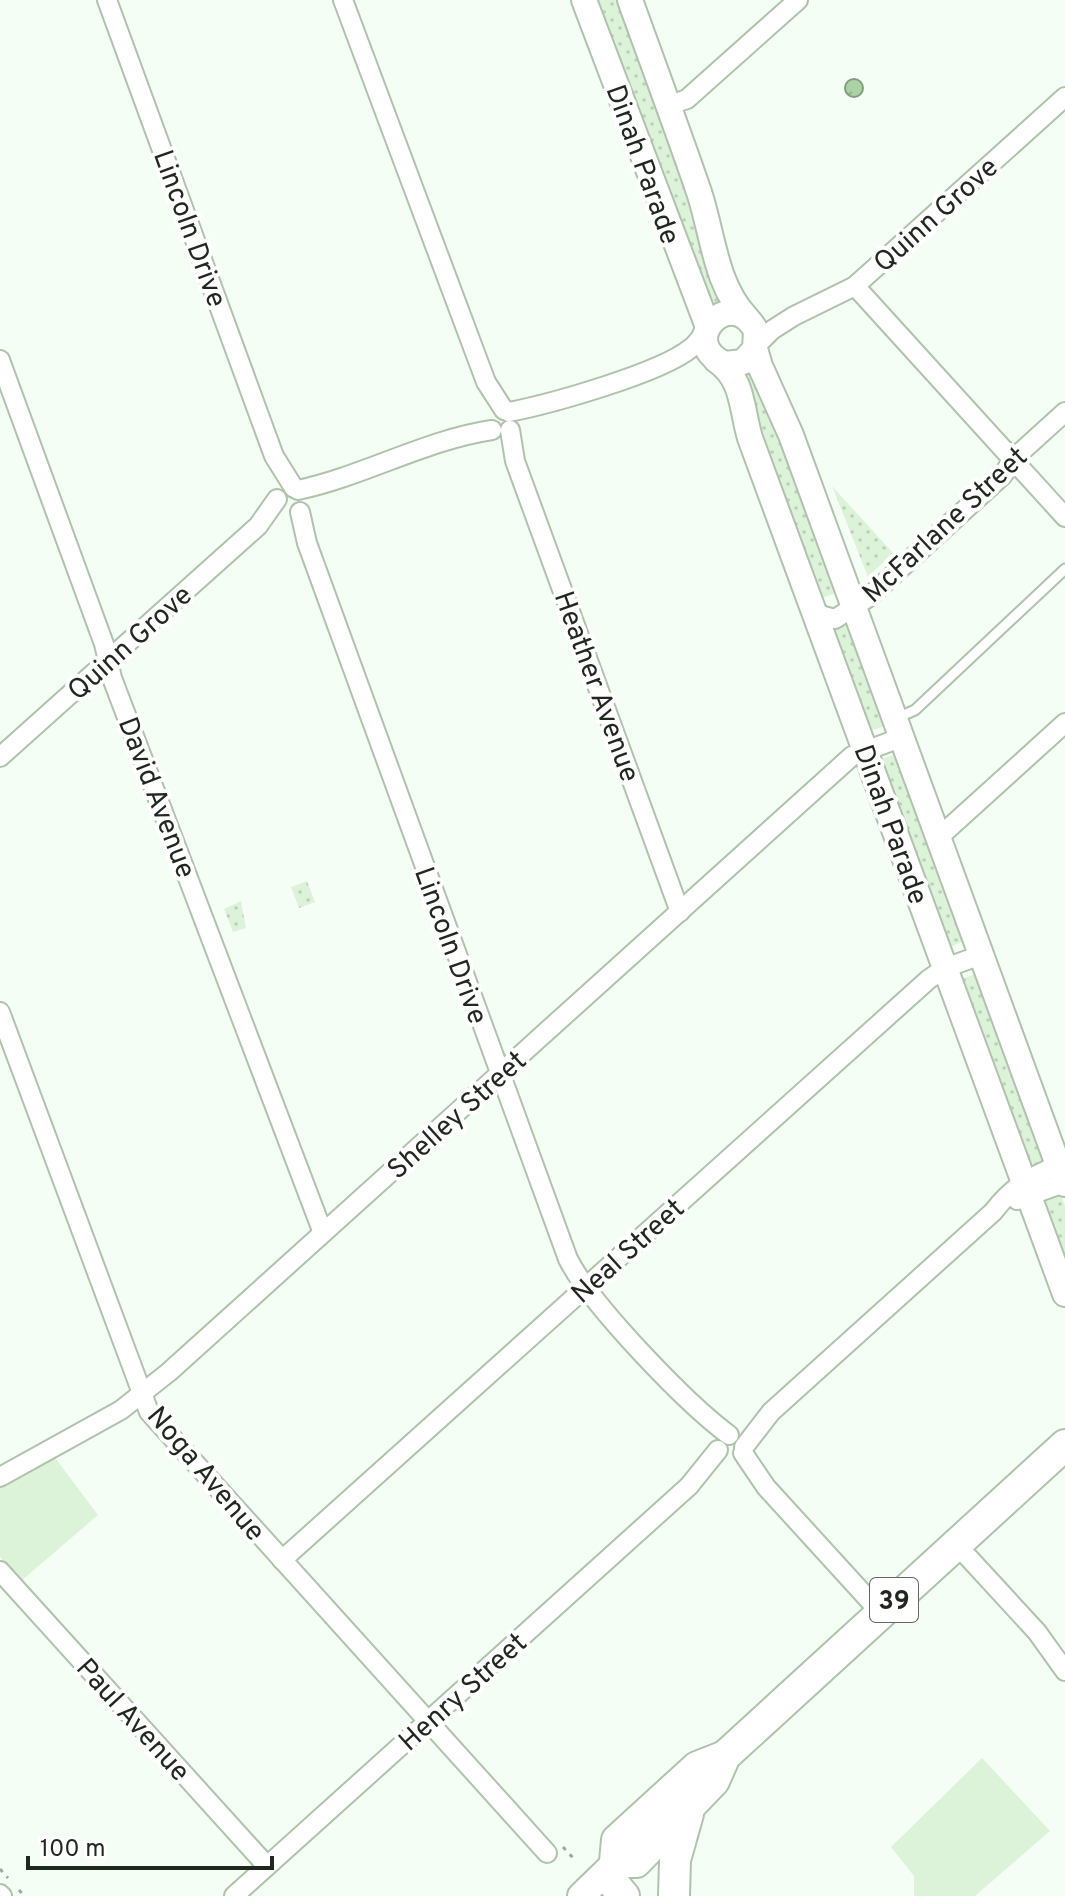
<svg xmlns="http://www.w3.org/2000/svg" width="1065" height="1896" font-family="Overpass,sans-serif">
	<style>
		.grass { fill: url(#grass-dots) }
		.park { fill: #dcf3d9 }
		.water { fill: url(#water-ripples); stroke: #819e7d; stroke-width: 2 }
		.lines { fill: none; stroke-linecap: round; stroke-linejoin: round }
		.service-casing { stroke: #afc3ac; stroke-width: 13 }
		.minor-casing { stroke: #afc3ac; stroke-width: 22 }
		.tertiary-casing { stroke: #afc3ac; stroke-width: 28 }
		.secondary-casing { stroke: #afc3ac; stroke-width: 30 }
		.primary-casing { stroke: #afc3ac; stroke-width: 34 }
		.path { stroke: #a0a99f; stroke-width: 3; stroke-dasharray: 4 6; stroke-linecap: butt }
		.service { stroke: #fff; stroke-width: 9 }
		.minor { stroke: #fff; stroke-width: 18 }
		.tertiary { stroke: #fff; stroke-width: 24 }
		.secondary { stroke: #fff; stroke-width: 26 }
		.primary { stroke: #fff; stroke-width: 30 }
		.labels { text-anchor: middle; stroke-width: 8; stroke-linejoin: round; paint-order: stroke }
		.shield { fill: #fff; stroke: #626862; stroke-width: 2 }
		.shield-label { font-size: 26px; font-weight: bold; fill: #1f271e }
		.street-label { font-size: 28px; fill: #1f271e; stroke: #fff }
	</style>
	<defs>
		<pattern id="grass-dots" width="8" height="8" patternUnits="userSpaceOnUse" patternTransform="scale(2)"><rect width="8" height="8" fill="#dcf3d9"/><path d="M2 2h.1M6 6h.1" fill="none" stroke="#bcd0ba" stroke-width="1.8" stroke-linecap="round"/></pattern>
		<pattern id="water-ripples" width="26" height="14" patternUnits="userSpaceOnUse" patternTransform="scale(2)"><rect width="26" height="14" fill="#abd1a6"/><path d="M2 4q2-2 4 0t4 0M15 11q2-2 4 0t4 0" fill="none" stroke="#93b38e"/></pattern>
	</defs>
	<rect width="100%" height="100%" fill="#f5fef4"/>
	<g class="grass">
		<polygon points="597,0 622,0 727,307 710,309"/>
		<polygon points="752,364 839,592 816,600 738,369"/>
		<polygon points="832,486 893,553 868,577"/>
		<polygon points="851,619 888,725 864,733 827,627"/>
		<polygon points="899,753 967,940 945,949 877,761"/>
		<polygon points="307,881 315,902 299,908 291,887"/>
		<polygon points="241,901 246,928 233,932 224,909"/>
		<polygon points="980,972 1047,1160 1024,1168 957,981"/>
		<polygon points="1060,1193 1065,1206 1065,1281 1036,1202"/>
	</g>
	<g class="park">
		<polygon points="53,1455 98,1515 21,1581 0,1557 0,1487"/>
		<polygon points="982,1758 1050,1831 975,1896 914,1896 914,1876 891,1847"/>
	</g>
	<circle class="water" cx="854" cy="88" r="9"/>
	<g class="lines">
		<defs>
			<polyline id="service" points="897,718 915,710 1065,569"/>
			<g id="minor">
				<polyline points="107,0 274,456 294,488"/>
				<polyline points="343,0 486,382 504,410"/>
				<polyline points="668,106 687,99 798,0"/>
				<polyline points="855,286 1065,517"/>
				<polyline points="756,346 772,330 794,316 855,286 1065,97"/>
				<polyline points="0,360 104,644 112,678 323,1233"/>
				<path d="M 509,412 C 550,404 661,373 691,348 C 698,343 702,335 707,329"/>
				<polyline points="510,430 515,461 680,912"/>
				<path d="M 298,490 C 364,476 425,440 492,430"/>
				<path d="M 300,512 L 307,543 L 568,1259 C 591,1305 687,1404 729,1435"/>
				<polyline points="816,614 835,619 869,597 1003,475 1013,459 1065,412"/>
				<polyline points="0,757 258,526 277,499"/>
				<polyline points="938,838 1065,723"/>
				<polyline points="0,1012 149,1412 547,1853"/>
				<polyline points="1017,1200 1064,1183"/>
				<path d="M 744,1447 L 771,1412 L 993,1212 C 1012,1187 1030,1177 1058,1165"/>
				<polyline points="743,1453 766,1487 880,1612"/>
				<polyline points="0,1477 121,1410 169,1372 852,756 900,738"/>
				<polyline points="956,1544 1037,1632 1065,1671"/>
				<polyline points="282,1560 929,979 945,968 981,955"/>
				<polyline points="0,1571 267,1866"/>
				<polyline points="0,1894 2,1896"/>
				<polyline points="234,1896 689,1486 718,1450"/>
			</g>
			<g id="tertiary">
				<polyline points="584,0 708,327"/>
				<path d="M 630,0 C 653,64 677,128 699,192 C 713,234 715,284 746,317"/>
				<path d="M 755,349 L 743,362 L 725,364 C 675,342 732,283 756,331 L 755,349 L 760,366 L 791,435 L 1065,1184"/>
				<path d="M 716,360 C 744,379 741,408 750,438 L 1065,1294"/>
			</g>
			<polyline id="secondary" points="581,1896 616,1862"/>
			<g id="primary">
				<polyline points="616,1862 636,1862 714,1781 725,1756 1065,1445"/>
				<polyline points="624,1896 613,1883 617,1840 697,1767 725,1756"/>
				<polyline points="674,1896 675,1860 688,1814"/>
			</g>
		</defs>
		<use href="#service" class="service-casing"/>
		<use href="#minor" class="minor-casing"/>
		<use href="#tertiary" class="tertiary-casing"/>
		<use href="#secondary" class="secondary-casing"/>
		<use href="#primary" class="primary-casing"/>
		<g class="path">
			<polyline points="563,1847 574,1859"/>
			<polyline points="0,1869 8,1878"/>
			<polyline points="19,1890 24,1896"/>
		</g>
		<use href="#service" class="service"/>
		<use href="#minor" class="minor"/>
		<use href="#tertiary" class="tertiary"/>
		<use href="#secondary" class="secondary"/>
		<use href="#primary" class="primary"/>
	</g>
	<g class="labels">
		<rect class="shield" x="870" y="1578" width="48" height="44" rx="6"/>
		<g class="shield-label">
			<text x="894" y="1609">39</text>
		</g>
		<g class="street-label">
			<text transform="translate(644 164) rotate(70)" y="10">Dinah Parade</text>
			<text transform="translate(935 214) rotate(-42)" y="10">Quinn Grove</text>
			<text transform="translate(191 228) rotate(70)" y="10">Lincoln Drive</text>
			<text transform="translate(944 524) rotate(-43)" y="10">McFarlane Street</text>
			<text transform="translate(129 642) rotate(-42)" y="10">Quinn Grove</text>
			<text transform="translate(598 686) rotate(70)" y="10">Heather Avenue</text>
			<text transform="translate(158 797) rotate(69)" y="10">David Avenue</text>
			<text transform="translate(892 824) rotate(70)" y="10">Dinah Parade</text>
			<text transform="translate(452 945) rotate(70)" y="10">Lincoln Drive</text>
			<text transform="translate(456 1114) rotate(-42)" y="10">Shelley Street</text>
			<text transform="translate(627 1250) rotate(-42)" y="10">Neal Street</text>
			<text transform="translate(207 1473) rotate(50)" y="10">Noga Avenue</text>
			<text transform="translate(462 1691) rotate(-42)" y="10">Henry Street</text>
			<text transform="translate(134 1719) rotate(48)" y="10">Paul Avenue</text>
		</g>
	</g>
	<path d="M28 1856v12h244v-12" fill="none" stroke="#1f271e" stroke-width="4"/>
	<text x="40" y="1856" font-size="24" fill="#1f271e" stroke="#ffffff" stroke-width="6" paint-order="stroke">100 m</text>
</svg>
